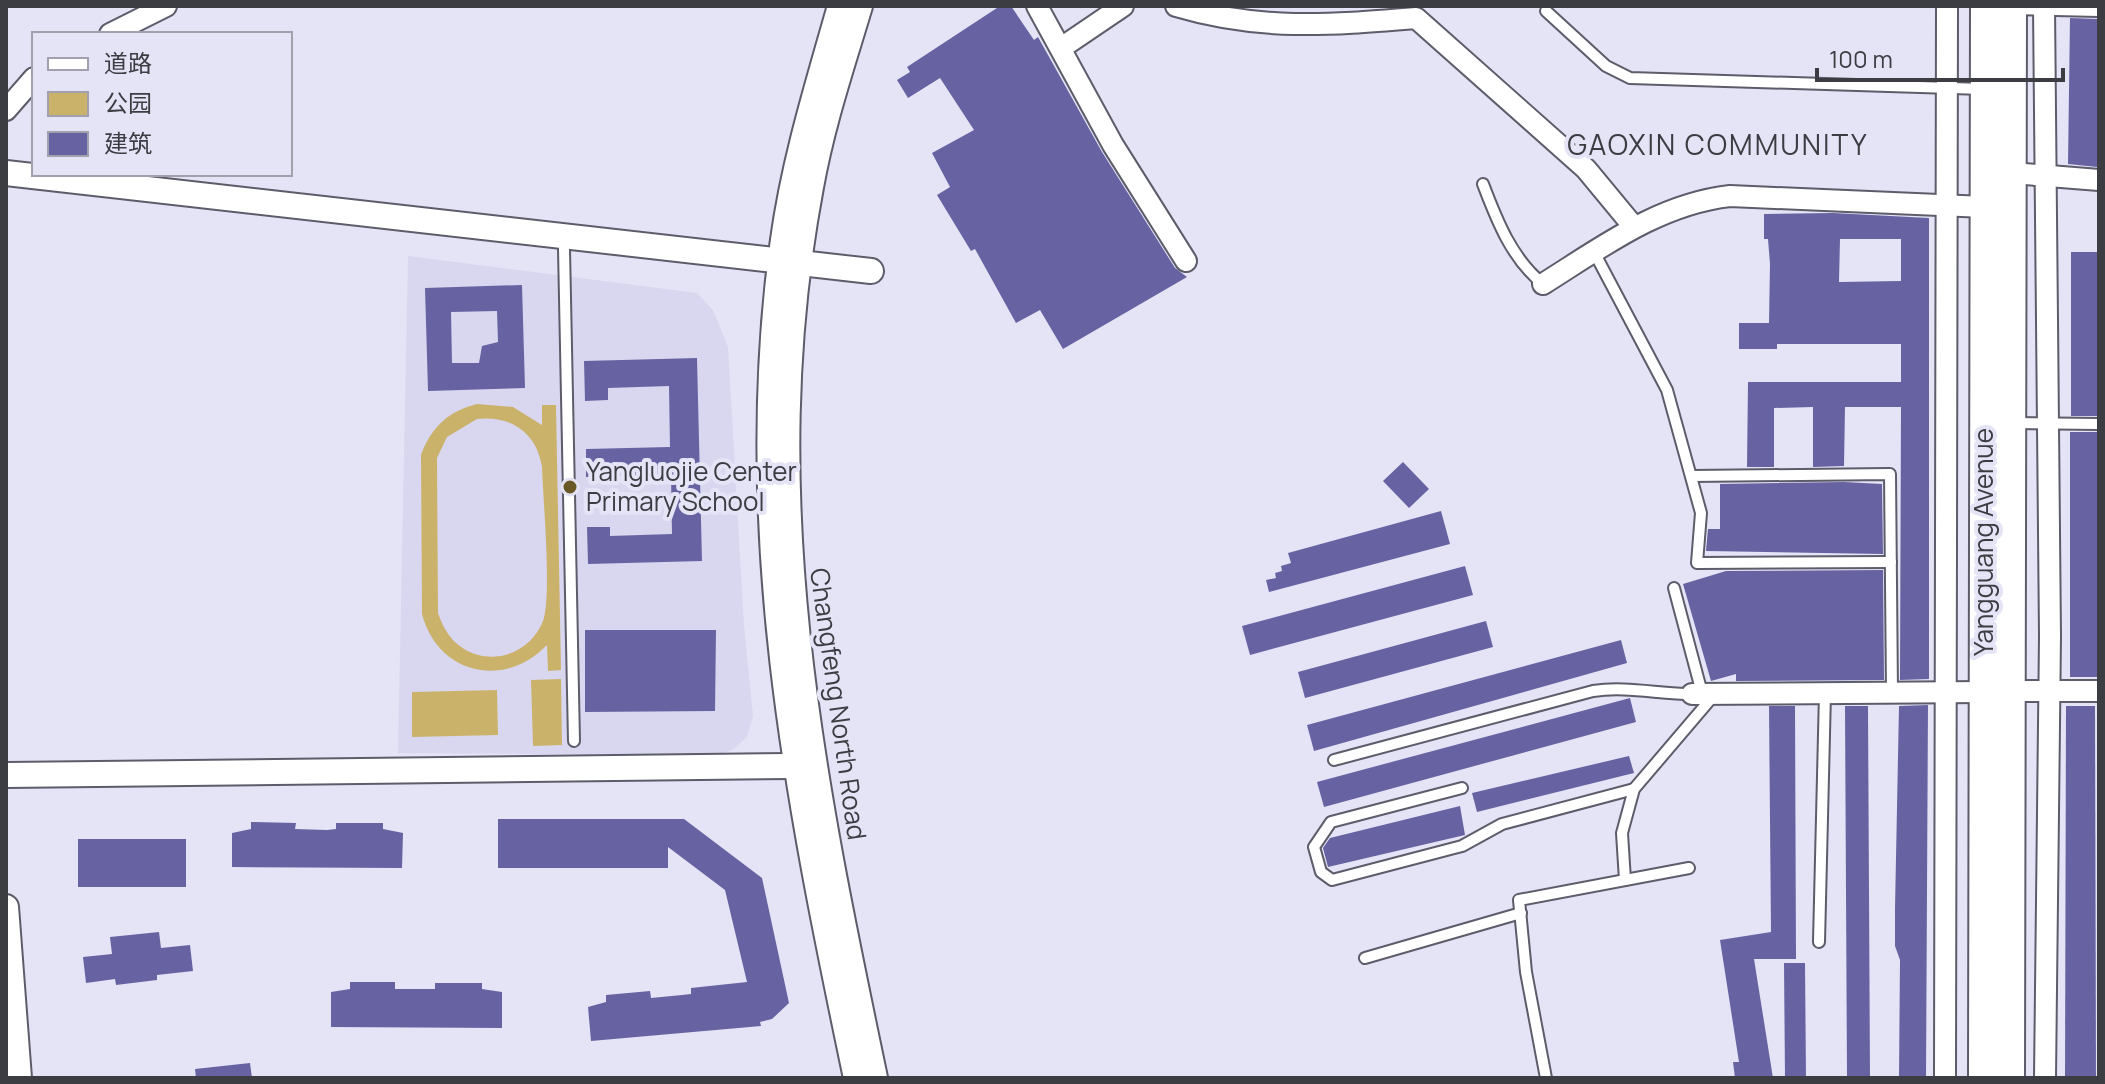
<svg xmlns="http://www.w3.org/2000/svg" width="2105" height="1084" font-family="Manrope,'Noto Sans SC',sans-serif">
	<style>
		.built { fill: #d8d7ef }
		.green { fill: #cbb26b; fill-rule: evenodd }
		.building { fill: #6763a2; fill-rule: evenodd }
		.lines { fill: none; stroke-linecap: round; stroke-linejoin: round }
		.service-casing { stroke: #5c5c6a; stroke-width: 14 }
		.minor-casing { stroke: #5c5c6a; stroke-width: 24 }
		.tertiary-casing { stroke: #5c5c6a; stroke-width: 28 }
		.secondary-casing { stroke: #5c5c6a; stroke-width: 32 }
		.service { stroke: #fff; stroke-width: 10 }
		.minor { stroke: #fff; stroke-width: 20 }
		.tertiary { stroke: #fff; stroke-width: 24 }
		.secondary { stroke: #fff; stroke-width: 28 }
		.poi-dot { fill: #6a5927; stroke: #e4e4f6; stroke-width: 3 }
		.labels { text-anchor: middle; stroke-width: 8; stroke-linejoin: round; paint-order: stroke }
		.poi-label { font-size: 26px; fill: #3c3c43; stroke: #e4e4f6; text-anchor: start }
		.street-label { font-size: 26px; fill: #3c3c43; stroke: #e4e4f6 }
		.neighbourhood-label { font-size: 28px; letter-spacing: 2px; fill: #3c3c43; stroke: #e4e4f6 }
	</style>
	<rect width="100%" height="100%" fill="#e4e4f6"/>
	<polygon class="built" points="408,256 697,293 713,310 728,347 744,626 753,716 747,737 734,749 718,755 398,753"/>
	<g class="green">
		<path d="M 477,404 L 513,407 L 542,425 L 542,405 L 556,405 L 561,670 L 548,671 L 547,645 C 505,689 438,675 422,614 L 421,455 C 431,427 449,411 477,404 ZM 477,419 C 511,415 537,433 542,467 C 543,500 552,596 543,621 C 533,647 505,662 478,655 C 457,649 445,634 438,613 L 437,458 L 447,437 Z"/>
		<polygon points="561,679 562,745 533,746 531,680"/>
		<polygon points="497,690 498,735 412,737 412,692"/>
	</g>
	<g class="building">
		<polygon points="1000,6 1011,6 1034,40 1038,37 1102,152 1175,268 1187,277 1063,349 1040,310 1016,323 975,249 971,251 937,195 950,187 932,153 974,130 940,78 908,98 897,80 910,72 907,67"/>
		<polygon points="2070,18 2099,19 2097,167 2068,164"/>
		<path d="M 1833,213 L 1929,218 L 1929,679 L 1900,680 L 1901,407 L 1845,407 L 1844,466 L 1813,467 L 1813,407 L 1774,408 L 1774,467 L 1747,467 L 1748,382 L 1901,382 L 1901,344 L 1777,344 L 1777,349 L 1739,349 L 1739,323 L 1769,323 L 1770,264 L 1768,239 L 1764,239 L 1764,214 ZM 1840,239 L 1901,239 L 1901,281 L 1839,282 Z"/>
		<rect x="2071" y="252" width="28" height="164"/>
		<path d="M 522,285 L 525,388 L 428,391 L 425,288 ZM 497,311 L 498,342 L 482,346 L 479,363 L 452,363 L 451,312 Z"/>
		<polygon points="697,358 702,561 588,564 587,527 610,527 610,536 672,534 671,475 586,477 586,449 670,447 669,386 608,388 608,400 585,401 584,361"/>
		<rect x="2070" y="432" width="29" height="245"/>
		<polygon points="1403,462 1429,489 1409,508 1383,481"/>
		<polygon points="1844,482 1882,484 1883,554 1706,551 1708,529 1720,529 1720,484"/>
		<polygon points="1441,511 1450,544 1269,592 1266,580 1276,578 1275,573 1282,571 1281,566 1291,563 1288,553"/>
		<polygon points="1465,566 1473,595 1250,655 1242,626"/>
		<polygon points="1883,570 1884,680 1736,681 1736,674 1711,681 1683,584 1726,571"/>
		<polygon points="1486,621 1493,647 1305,698 1298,672"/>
		<polygon points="585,630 716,630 715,711 585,712"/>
		<polygon points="1621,640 1627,663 1314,751 1307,725"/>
		<polygon points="1630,698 1636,722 1324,807 1317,782"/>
		<polygon points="1928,705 1926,1078 1899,1078 1900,960 1895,946 1895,908 1899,706"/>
		<polygon points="1769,706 1795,706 1796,959 1754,959 1773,1078 1735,1078 1733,1062 1739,1062 1720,940 1771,932"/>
		<polygon points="1845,706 1868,706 1870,1078 1847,1078"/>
		<polygon points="2066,706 2095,706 2096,1078 2065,1078"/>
		<polygon points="1629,756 1634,773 1477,812 1472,793"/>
		<polygon points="1460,806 1465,835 1328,867 1323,848 1330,838"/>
		<polygon points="498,819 684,819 762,878 789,1003 772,1019 760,1022 761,1026 591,1041 588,1007 606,1002 606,995 650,991 651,998 682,995 691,994 691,988 747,982 725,890 668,847 668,868 498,868"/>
		<polygon points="251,822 296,823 295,829 327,830 336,829 336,823 383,823 383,829 403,833 402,868 232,867 232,833 251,829"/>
		<rect x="78" y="839" width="108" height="48"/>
		<polygon points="159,932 161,948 190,945 193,971 157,975 157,980 116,985 115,979 86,983 83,957 112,954 110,937"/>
		<polygon points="1784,963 1805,963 1806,1078 1785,1078"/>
		<polygon points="350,982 395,982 395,989 435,989 435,983 482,983 482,989 502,992 502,1028 331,1027 331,992 350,989"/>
		<polygon points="250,1063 252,1078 196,1078 195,1069"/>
	</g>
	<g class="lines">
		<defs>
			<g id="service">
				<polyline points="2013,9 2099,11"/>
				<polyline points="1546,11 1606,66 1630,78 1983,89"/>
				<path d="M 1483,184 C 1497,221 1512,259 1543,284"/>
				<polyline points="564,249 574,741"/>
				<polyline points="1594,252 1667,390 1701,513 1697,563 1891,562"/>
				<polyline points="2013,423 2099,424"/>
				<polyline points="1692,476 1890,474 1892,693"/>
				<polyline points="1674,588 1702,693"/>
				<path d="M 1334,760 L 1593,691 C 1626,686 1659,694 1692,694"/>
				<polyline points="1462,788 1331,822 1314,847 1321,872 1332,880 1462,846 1502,824 1634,789"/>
				<polyline points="1625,880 1622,833 1634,789 1715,694"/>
				<polyline points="1819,942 1825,693"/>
				<polyline points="1365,958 1521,913"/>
				<polyline points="1546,1078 1526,972 1519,900 1689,868"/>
			</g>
			<g id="minor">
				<polyline points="1037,6 1113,145 1186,261"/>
				<path d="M 1176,6 C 1260,31 1330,25 1416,18 L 1586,169 L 1634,227"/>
				<polyline points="2044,6 2050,636 2045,1078"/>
				<polyline points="110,34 166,6"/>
				<polyline points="1061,48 1123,6"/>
				<polyline points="6,110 34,78"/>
				<polyline points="2012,173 2099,180"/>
				<path d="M 1543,284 C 1602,247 1659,204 1730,196 L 1985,207"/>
				<polyline points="2012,691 2099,691"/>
				<polyline points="1692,694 1985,692"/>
				<polyline points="1945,1078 1947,6"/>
			</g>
			<g id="tertiary">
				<path d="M 840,6 C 818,84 794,160 783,240 C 743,527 797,798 856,1078"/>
				<path d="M 860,6 C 842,66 822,125 811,187 C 753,494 812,778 875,1078"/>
				<polyline points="6,173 871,271"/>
				<polyline points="6,775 794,766"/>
				<polyline points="6,907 19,1078"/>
			</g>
			<g id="secondary">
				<polyline points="1983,1078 1985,6"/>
				<polyline points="2010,1078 2012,6"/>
			</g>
		</defs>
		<use href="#service" class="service-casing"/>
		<use href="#minor" class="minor-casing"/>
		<use href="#tertiary" class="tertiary-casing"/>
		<use href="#secondary" class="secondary-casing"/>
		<use href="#service" class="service"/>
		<use href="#minor" class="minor"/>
		<use href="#tertiary" class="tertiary"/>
		<use href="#secondary" class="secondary"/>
	</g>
	<circle class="poi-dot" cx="570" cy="487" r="8"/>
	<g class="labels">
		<g class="poi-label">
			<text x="586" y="481">Yangluojie Center<tspan x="586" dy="30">Primary School</tspan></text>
		</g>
		<g class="street-label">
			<text transform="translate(1984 542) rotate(-90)" y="9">Yangguang Avenue</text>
			<text transform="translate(838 704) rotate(82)" y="9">Changfeng North Road</text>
		</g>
		<g class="neighbourhood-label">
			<text x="1718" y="155">GAOXIN COMMUNITY</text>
		</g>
	</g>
	<rect width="2105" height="1084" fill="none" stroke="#3c3c43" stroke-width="16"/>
	<rect x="32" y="32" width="260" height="144" fill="#e4e4f6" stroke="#a1a1ae" stroke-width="2"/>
	<rect x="48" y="58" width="40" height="12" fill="#ffffff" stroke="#a1a1ae" stroke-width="2"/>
	<text x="104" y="72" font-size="24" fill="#3c3c43">道路</text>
	<rect x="48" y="92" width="40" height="24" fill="#cbb26b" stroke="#a1a1ae" stroke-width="2"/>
	<text x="104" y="112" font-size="24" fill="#3c3c43">公园</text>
	<rect x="48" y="132" width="40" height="24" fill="#6763a2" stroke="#a1a1ae" stroke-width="2"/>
	<text x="104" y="152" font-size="24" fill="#3c3c43">建筑</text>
	<path d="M1817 68v12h246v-12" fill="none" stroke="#3c3c43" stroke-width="4"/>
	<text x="1829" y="68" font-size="24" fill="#3c3c43" stroke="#e4e4f6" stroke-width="6" paint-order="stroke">100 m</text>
</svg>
